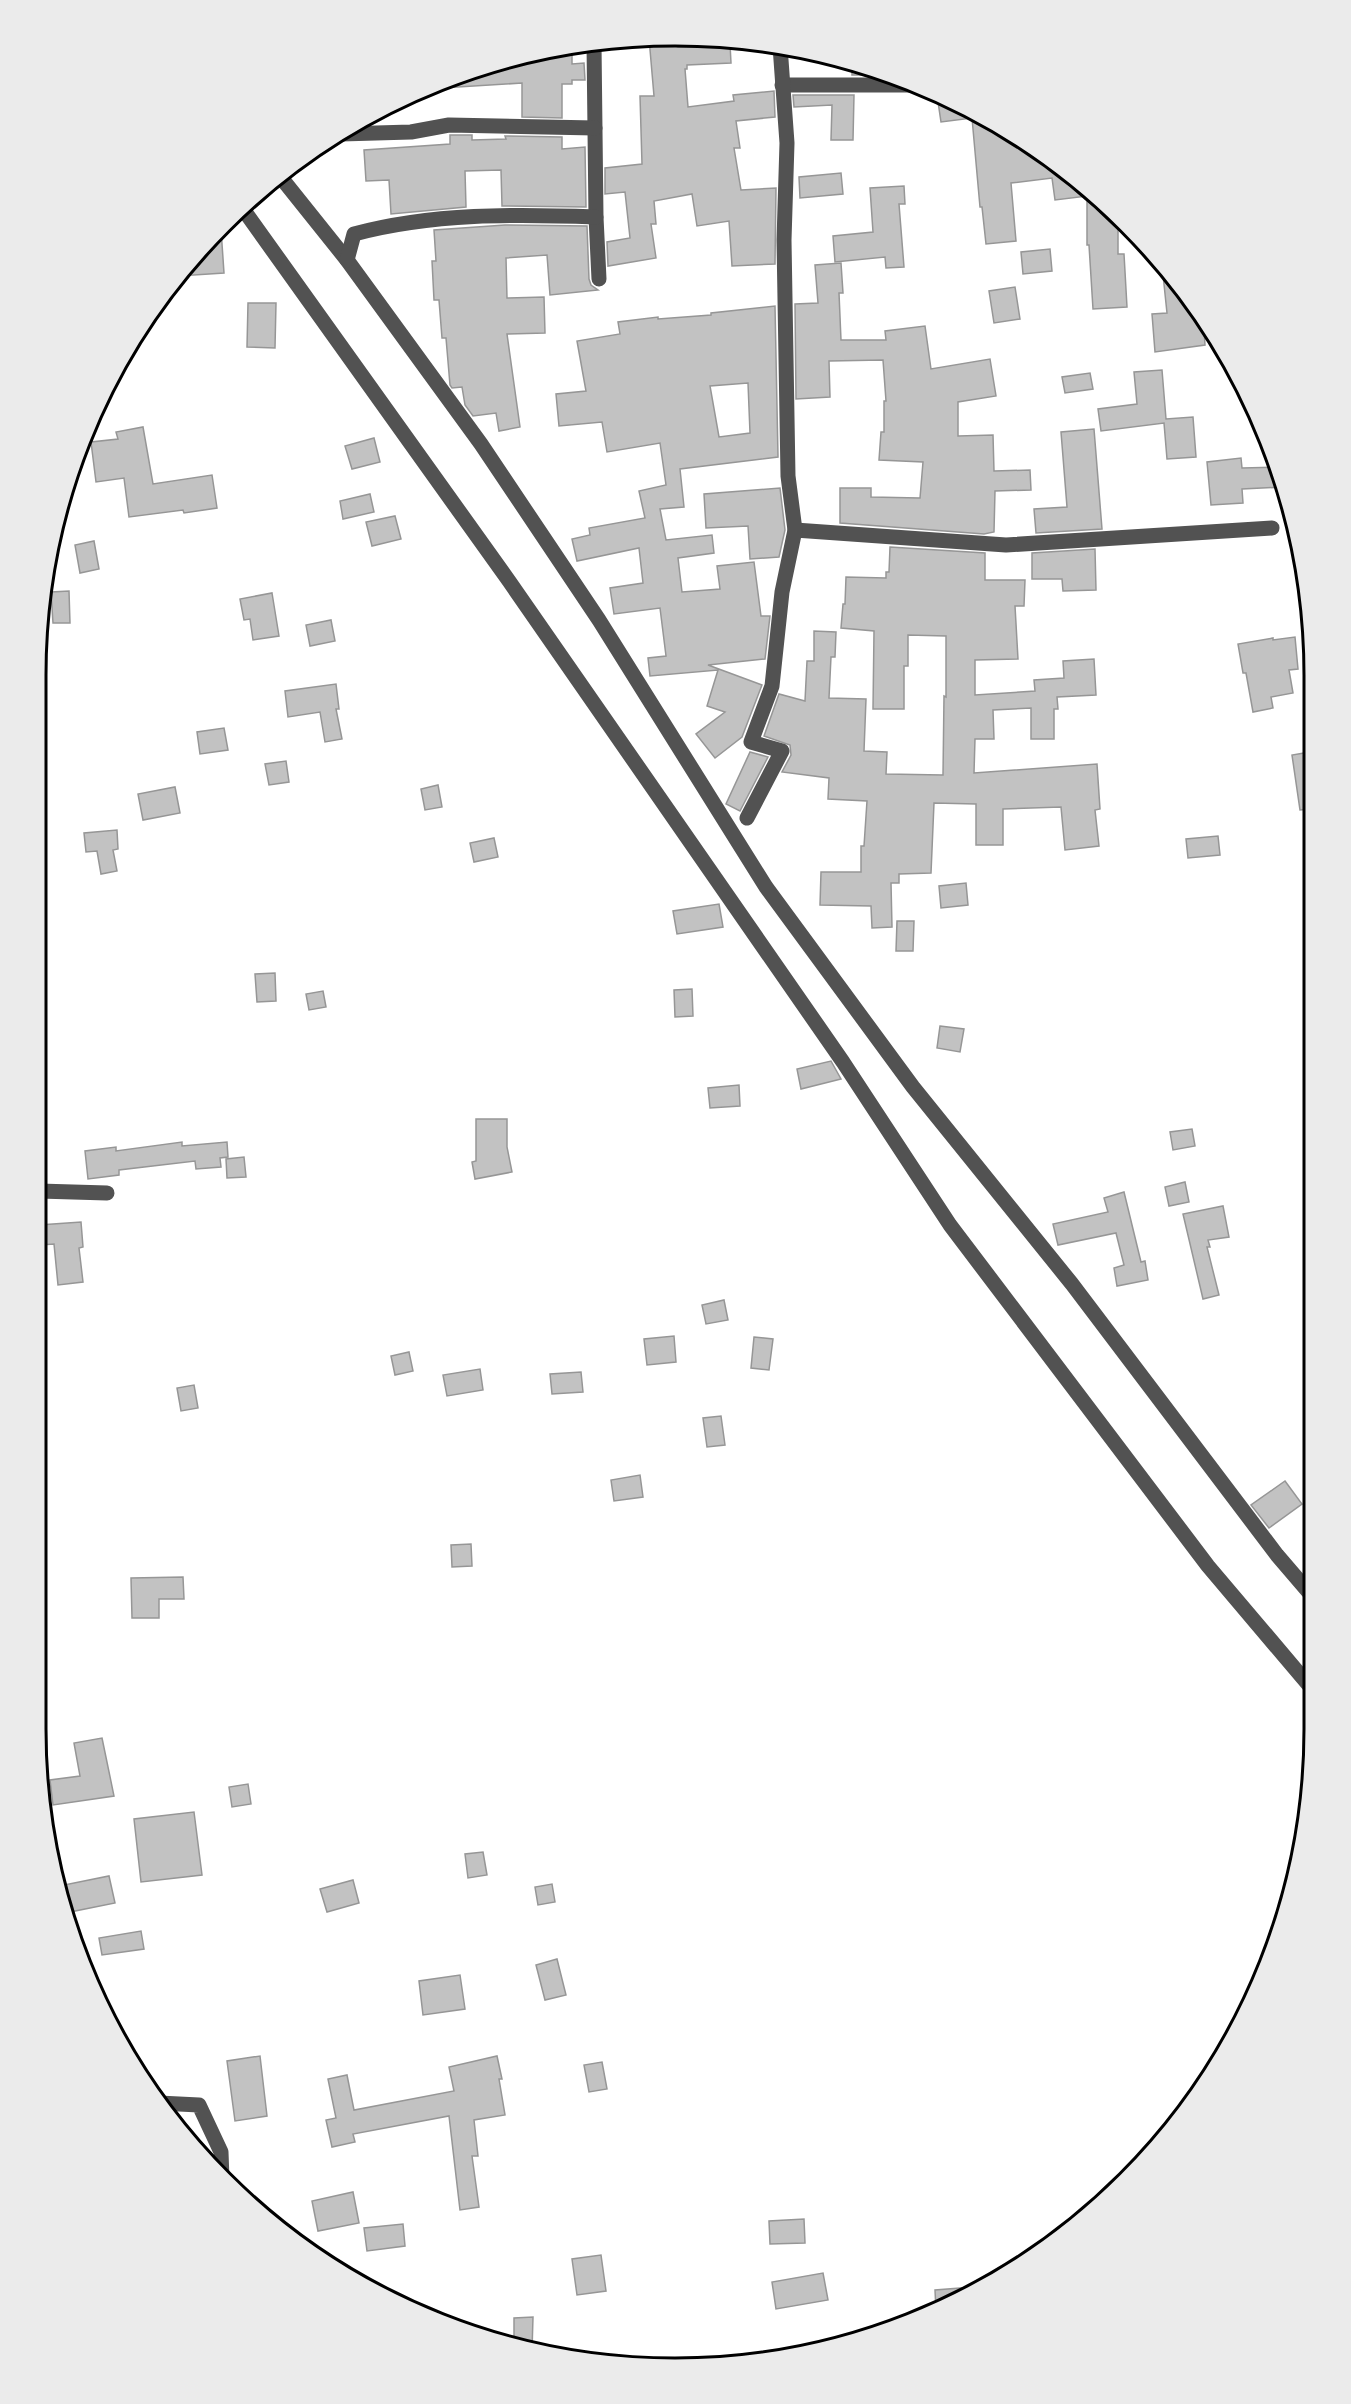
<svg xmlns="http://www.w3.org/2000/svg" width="1351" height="2404" font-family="Figtree,sans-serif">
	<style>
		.building { fill: #c2c2c2; stroke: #969696; stroke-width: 1.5; fill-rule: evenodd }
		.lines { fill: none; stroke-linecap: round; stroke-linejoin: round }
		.minor { stroke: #525252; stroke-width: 15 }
		.rim { fill: none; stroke: #000; stroke-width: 3 }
	</style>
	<rect width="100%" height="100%" fill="#fff"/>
	<g class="building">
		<polygon points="649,38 677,39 678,47 730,44 731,63 687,65 687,69 685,69 688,107 734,101 733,95 774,91 775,117 736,121 740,148 734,148 741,190 776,188 775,264 732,266 729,221 697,226 692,194 654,201 656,224 651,224 656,258 608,266 607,242 630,238 625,192 605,194 605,168 642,164 640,96 654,96"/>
		<polygon points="544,52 572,53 572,64 584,63 585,80 572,80 572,84 562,84 562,118 522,117 522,83 442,88 441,84 510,58"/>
		<polygon points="852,63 881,70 893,75 852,75"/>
		<polygon points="793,95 854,95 853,140 831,140 832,105 794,107"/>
		<polygon points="937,95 996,122 1118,216 1118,254 1124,254 1127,307 1093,309 1089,245 1087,245 1087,196 1055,200 1052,178 1011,183 1016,241 986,244 982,207 980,207 972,118 941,122"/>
		<polygon points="450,135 472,135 472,140 506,139 505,136 562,137 562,149 585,147 586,207 502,206 501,170 465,171 466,207 391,214 389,180 366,181 364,150 450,144"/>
		<polygon points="841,173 843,194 800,198 799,177"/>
		<polygon points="904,186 905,204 899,204 904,267 886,268 885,257 835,262 833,236 873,232 870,188"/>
		<polygon points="505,225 587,226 589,279 591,285 598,290 550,295 547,255 506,258 507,298 544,297 545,333 507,334 520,427 499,431 496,413 473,416 465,405 462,387 452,388 450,385 446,338 442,338 439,300 434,300 432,261 436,261 434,230"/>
		<polygon points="221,229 224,273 179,276 195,254"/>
		<polygon points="1050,249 1052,271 1023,274 1021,252"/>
		<polygon points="841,263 843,293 839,293 841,340 886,340 885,331 925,326 931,369 990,359 996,396 958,402 958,436 993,435 994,471 1030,470 1031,490 995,491 994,532 984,534 840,523 840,488 871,488 871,497 920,498 923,462 879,460 881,432 884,432 884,401 886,401 883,360 829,361 830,397 796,399 795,304 818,303 815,265"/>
		<polygon points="1162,265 1203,315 1205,345 1155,352 1152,314 1167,313"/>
		<polygon points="1015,287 1020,319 994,323 989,291"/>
		<polygon points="248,303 276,303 275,348 247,347"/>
		<path d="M 775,306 L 778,457 L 680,469 L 684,507 L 660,509 L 666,540 L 712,535 L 714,553 L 678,558 L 682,592 L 720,589 L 717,566 L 754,562 L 761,616 L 770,616 L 765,659 L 708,665 L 762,685 L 742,737 L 715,758 L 696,734 L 725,712 L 707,706 L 718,670 L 650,676 L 648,658 L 666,656 L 660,608 L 614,614 L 610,588 L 643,583 L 639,548 L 577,561 L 572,539 L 590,535 L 589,528 L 645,518 L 639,491 L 666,485 L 660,443 L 607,452 L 602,422 L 559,426 L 556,394 L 586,391 L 577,341 L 620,334 L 618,322 L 658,317 L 658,319 L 711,315 L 711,313 ZM 748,383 L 750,433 L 719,437 L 710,386 Z"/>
		<polygon points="1162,370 1166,419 1193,417 1196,457 1167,459 1164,423 1101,431 1098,409 1137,404 1134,372"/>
		<polygon points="1090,373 1093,389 1065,393 1062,377"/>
		<polygon points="143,427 153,484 212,475 217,508 184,513 183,510 129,517 124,478 96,482 91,442 118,439 116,432"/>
		<polygon points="1094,429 1102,529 1036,533 1034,509 1067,507 1061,432"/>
		<polygon points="374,438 380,462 352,469 345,446"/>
		<polygon points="1241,458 1242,468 1280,467 1285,487 1242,489 1243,503 1211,505 1207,462"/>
		<polygon points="780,488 785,530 779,557 750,559 748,526 706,528 704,494"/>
		<polygon points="370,494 374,512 343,519 340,501"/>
		<polygon points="395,516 401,539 372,546 366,522"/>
		<polygon points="94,541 99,569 80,573 75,545"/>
		<polygon points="890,547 985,553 985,580 1025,580 1024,606 1015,606 1018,659 975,660 975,695 1035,691 1034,680 1064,678 1063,661 1094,659 1096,695 1057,697 1058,709 1054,709 1054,739 1031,739 1031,708 993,710 994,739 975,739 974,773 1097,764 1100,809 1095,810 1099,846 1065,850 1061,807 1003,809 1003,845 976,845 976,804 934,803 931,873 899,874 899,883 891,883 892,927 872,928 871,906 820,905 821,872 861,872 861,846 864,846 867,801 828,799 829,778 782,772 791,755 790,745 764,736 779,694 805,701 807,661 814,661 814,631 836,632 835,657 831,657 829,698 866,699 864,751 887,752 886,774 943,775 944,696 946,697 946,636 908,635 908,666 904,666 904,709 873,709 874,631 841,628 843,604 845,604 846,577 886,578 886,572 889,572"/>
		<polygon points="1095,549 1096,590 1063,591 1062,579 1032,579 1032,553"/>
		<polygon points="69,591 70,623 53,623 51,592"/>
		<polygon points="272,593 279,636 253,640 250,619 244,620 240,599"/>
		<polygon points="331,620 335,641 310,646 306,625"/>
		<polygon points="1295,637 1298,669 1289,670 1293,693 1271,697 1273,708 1253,712 1246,673 1243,673 1238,644 1273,638 1273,640"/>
		<polygon points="336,684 339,709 336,709 342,739 325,742 320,712 288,717 285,691"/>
		<polygon points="224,728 228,750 200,754 197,732"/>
		<polygon points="750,752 768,757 740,811 726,804"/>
		<polygon points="1310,752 1310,809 1300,810 1292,755"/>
		<polygon points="286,761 289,782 269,785 265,764"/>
		<polygon points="438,785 442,807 425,810 421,789"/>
		<polygon points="175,787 180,813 143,820 138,794"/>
		<polygon points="117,830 118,849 113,850 117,871 101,874 97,851 86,852 84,833"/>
		<polygon points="1218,836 1220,855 1188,858 1186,839"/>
		<polygon points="494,838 498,857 474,862 470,843"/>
		<polygon points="966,883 968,905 941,908 939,886"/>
		<polygon points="719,904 723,927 677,934 673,911"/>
		<polygon points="897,921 914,921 913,951 896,951"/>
		<polygon points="275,973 276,1001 257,1002 255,974"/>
		<polygon points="692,989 693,1016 675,1017 674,990"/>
		<polygon points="323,991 326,1007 309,1010 306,994"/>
		<polygon points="940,1026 964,1029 960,1052 937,1048"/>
		<polygon points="831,1061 841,1079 801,1089 797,1069"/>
		<polygon points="739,1085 740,1106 710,1108 708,1088"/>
		<polygon points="476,1119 507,1119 507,1147 512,1172 475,1179 472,1162 476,1161"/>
		<polygon points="1192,1129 1195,1146 1173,1150 1170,1132"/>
		<polygon points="182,1142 182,1146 227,1142 228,1157 220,1158 221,1167 196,1169 195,1161 119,1170 119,1175 88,1179 85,1151 116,1147 116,1151"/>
		<polygon points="244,1157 246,1177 227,1178 226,1159"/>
		<polygon points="1185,1182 1189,1202 1169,1206 1165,1187"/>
		<polygon points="1124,1192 1141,1262 1145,1261 1148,1280 1117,1286 1114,1268 1124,1265 1116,1233 1058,1245 1053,1224 1108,1212 1104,1198"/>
		<polygon points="1223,1206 1229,1237 1208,1240 1210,1247 1207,1247 1219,1295 1203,1299 1183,1214"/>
		<polygon points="81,1222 83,1247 79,1248 83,1282 58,1285 54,1244 40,1245 39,1225"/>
		<polygon points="724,1300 728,1320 706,1324 702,1305"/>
		<polygon points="674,1336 676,1362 647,1365 644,1339"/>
		<polygon points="754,1337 773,1339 769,1370 751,1368"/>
		<polygon points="409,1352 413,1371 395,1375 391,1356"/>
		<polygon points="480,1369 483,1390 447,1396 443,1375"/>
		<polygon points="581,1372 583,1392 552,1394 550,1374"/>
		<polygon points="194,1385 198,1408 181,1411 177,1388"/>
		<polygon points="721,1416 725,1445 707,1447 703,1418"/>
		<polygon points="640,1475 643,1497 614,1501 611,1480"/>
		<polygon points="1285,1481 1302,1504 1269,1528 1251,1505"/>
		<polygon points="471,1544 472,1566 452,1567 451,1545"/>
		<polygon points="183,1577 184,1599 159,1599 159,1618 132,1618 131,1578"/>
		<polygon points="102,1738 114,1796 53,1805 50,1780 80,1776 74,1743"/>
		<polygon points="248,1784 251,1804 232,1807 229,1787"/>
		<polygon points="194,1812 202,1875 141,1882 134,1819"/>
		<polygon points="483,1852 487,1875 468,1878 465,1854"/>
		<polygon points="109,1876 115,1903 65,1913 59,1886"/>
		<polygon points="353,1880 359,1903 327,1912 320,1889"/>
		<polygon points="552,1884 555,1902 538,1905 535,1887"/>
		<polygon points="141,1931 144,1949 102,1955 99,1938"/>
		<polygon points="557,1959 566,1995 545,2000 536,1965"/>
		<polygon points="460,1975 465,2009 423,2015 419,1981"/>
		<polygon points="260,2056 267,2116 235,2121 227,2061"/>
		<polygon points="497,2056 502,2079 499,2079 505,2115 474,2120 478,2156 472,2156 479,2207 460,2210 449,2116 353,2134 355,2142 332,2147 326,2120 336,2118 328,2079 347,2075 354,2110 454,2091 449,2067"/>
		<polygon points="602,2062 607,2089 589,2092 584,2065"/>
		<polygon points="353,2192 359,2223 318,2231 312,2201"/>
		<polygon points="804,2219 805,2243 770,2244 769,2221"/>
		<polygon points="403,2224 405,2246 367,2251 364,2228"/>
		<polygon points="601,2255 606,2291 577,2295 572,2259"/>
		<polygon points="823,2273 828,2300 776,2309 772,2282"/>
		<polygon points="986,2286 987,2287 936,2311 935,2290"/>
		<polygon points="533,2317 532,2351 514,2347 514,2318"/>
	</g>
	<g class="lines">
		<g class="minor">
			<polyline points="594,44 596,217 599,279"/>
			<polyline points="782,85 915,85"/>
			<polyline points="341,134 411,132 449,125 595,128"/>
			<polyline points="279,175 347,260 481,444 599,620 766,887 913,1087 1072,1284 1277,1555 1313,1597"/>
			<polyline points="243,209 509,581 843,1062 950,1225 1208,1566 1313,1690"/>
			<path d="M 347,260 L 354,234 C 432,213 515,214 596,217"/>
			<polyline points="795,530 1006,545 1272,528"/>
			<polyline points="747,818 782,751 751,742 772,686 782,592 795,530 788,476 784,240 787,143 780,46"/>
			<polyline points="39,1191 107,1193"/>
			<polyline points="159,2103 199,2105 221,2152 222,2179"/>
		</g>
	</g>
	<path d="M0 0H1351V2404H0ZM675 46H675A629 629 0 0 1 1304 675V1729A629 629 0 0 1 675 2358H675A629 629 0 0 1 46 1729V675A629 629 0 0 1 675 46Z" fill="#ebebeb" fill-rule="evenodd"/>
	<path class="rim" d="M675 46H675A629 629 0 0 1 1304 675V1729A629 629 0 0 1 675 2358H675A629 629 0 0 1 46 1729V675A629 629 0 0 1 675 46Z"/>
</svg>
